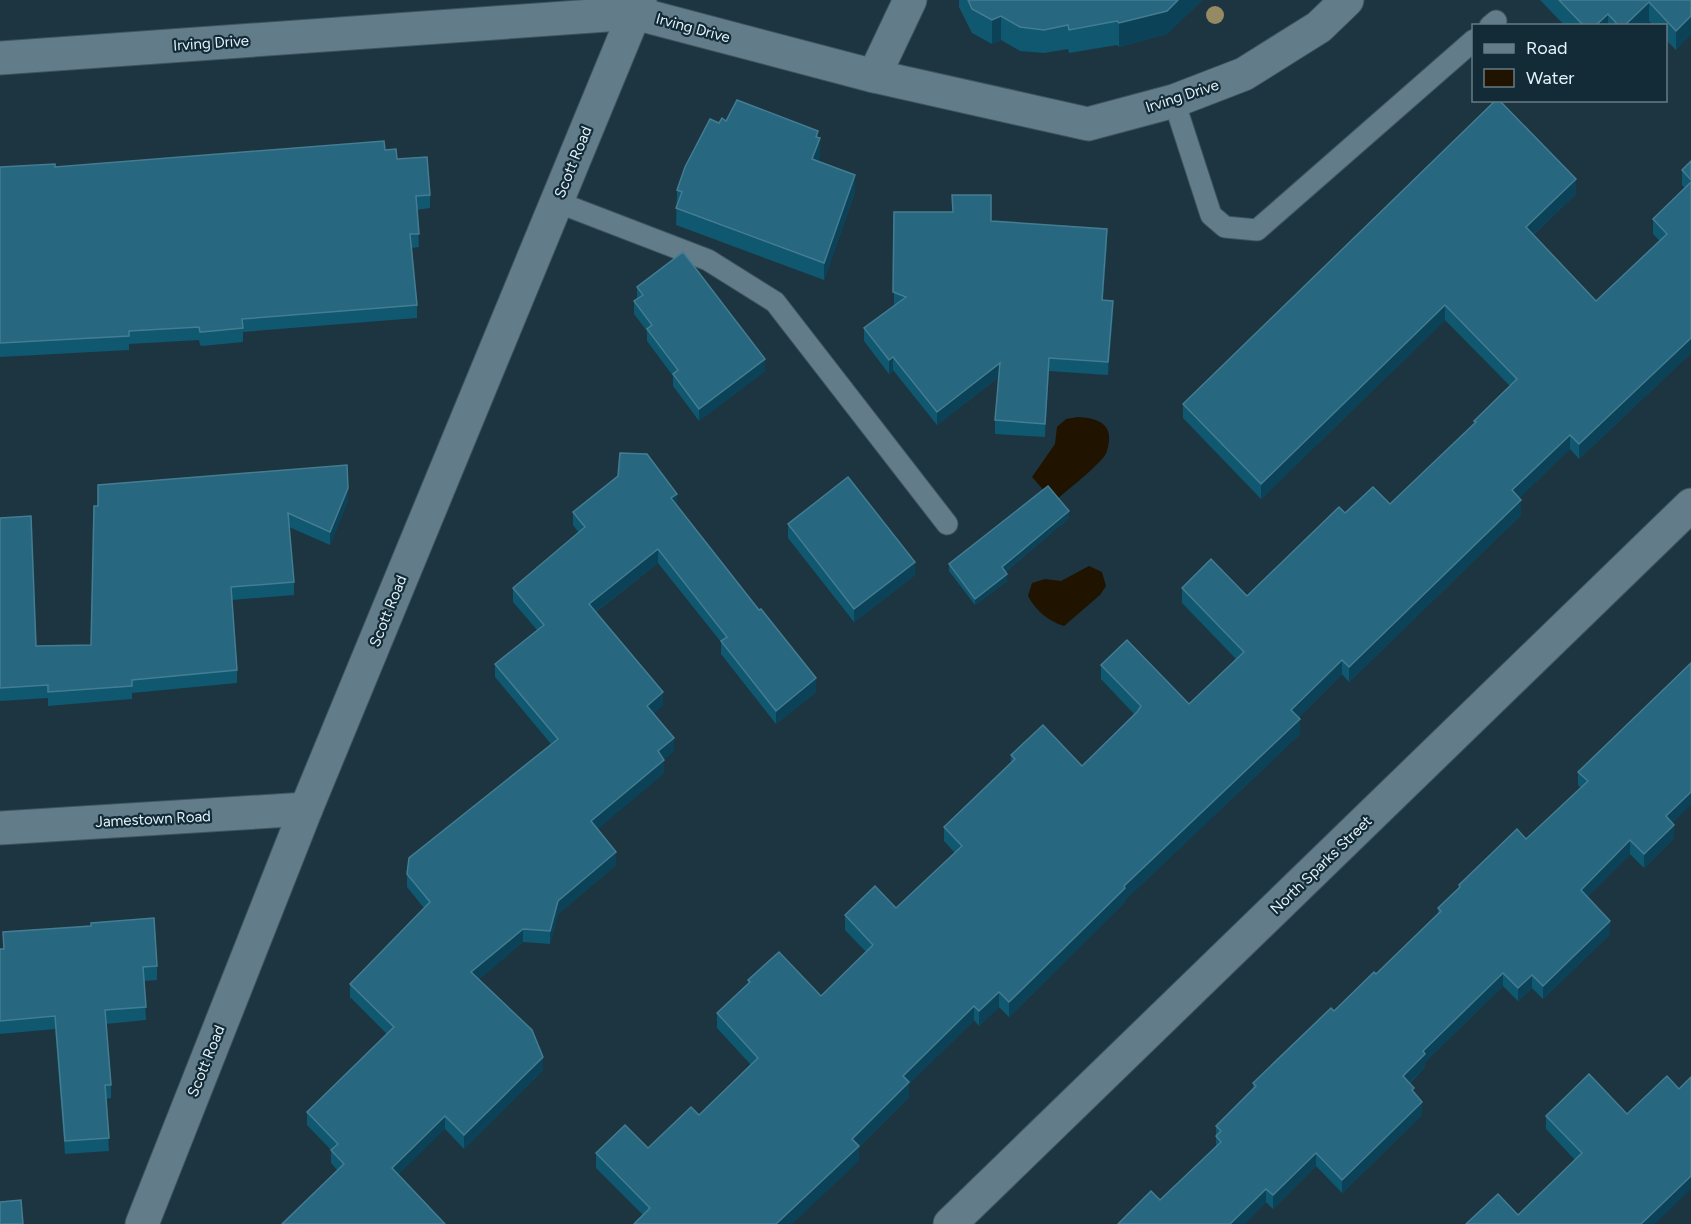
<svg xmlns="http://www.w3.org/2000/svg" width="1691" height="1224" font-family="Figtree,sans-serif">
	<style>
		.water { fill: #201300 }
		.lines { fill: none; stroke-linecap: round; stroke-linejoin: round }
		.service-casing { stroke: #3e545e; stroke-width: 23 }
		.minor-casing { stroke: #3e545e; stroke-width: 35 }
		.tertiary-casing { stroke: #3e545e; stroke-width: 35 }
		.service { stroke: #627c8a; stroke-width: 21 }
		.minor { stroke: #627c8a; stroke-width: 33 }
		.tertiary { stroke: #627c8a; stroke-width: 33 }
		.tree { fill: #958a63 }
		.wall { fill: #105770 }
		.shaded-wall { fill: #0b4257 }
		.building { fill: #27677f; stroke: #447d92; stroke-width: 1.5 }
		.labels { text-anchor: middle; stroke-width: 4.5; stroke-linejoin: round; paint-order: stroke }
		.street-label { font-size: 15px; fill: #e3f2fa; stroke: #122b36 }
	</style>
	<rect width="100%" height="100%" fill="#1c3541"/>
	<g class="water">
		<path d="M 1078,417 C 1093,418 1111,421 1109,441 C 1108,447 1107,454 1103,458 C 1089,474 1070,487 1054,502 L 1032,477 L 1055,444 L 1057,427 L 1066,419 Z"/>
		<path d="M 1089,566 L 1102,572 L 1106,586 L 1100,595 L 1064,626 C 1048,621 1036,611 1028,596 L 1032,583 L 1045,579 L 1061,581 Z"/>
	</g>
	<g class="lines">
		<defs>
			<g id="service">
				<polyline points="1490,26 1496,21"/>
				<polyline points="1174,101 1211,215 1225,227 1257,230 1474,40"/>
				<polyline points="557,202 708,260 775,302 947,524"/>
			</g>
			<g id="minor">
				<polyline points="0,58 635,13 874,76 1088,124 1174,101 1244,74 1319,27 1347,0"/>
				<polyline points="874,76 910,0"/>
				<polyline points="0,828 306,809"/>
				<polyline points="950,1224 1691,505"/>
			</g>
			<polyline id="tertiary" points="142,1224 306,809 640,0"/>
		</defs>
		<use href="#service" class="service-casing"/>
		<use href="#minor" class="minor-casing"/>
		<use href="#tertiary" class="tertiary-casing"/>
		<use href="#service" class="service"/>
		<use href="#minor" class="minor"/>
		<use href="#tertiary" class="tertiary"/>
	</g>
	<circle class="tree" cx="1215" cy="15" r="9"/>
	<g class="wall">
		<polygon points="959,0 1202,0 1167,34 1119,47 1117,45 1069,53 1068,49 1044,53 1020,51 1001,40 992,44 972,33 959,7"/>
		<polygon points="1540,0 1691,0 1676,50 1665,39 1665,26 1653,26 1649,21 1645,26 1565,26"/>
		<polygon points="726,121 818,138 820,156 818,161 855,192 824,280 676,225 677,190 719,123"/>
		<polygon points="385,150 397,159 430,195 430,208 417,210 419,247 412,248 417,305 417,318 243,332 243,342 202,346 200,345 199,340 129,344 129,350 0,357 0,167 55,167"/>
		<polygon points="1691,161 1691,353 1579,459 1570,449 1519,498 1521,515 1349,682 1342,674 1298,718 1300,734 1125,900 1125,902 1009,1017 999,1007 979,1026 974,1020 909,1084 909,1097 859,1147 859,1161 643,1215 596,1168 596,1153 648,1148 699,1115 751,1065 717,1028 717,1013 748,984 748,980 821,996 866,952 845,930 845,915 896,908 955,853 944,841 944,827 1011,763 1011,755 1082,766 1134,714 1101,679 1101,665 1189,704 1236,659 1182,603 1182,588 1247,596 1345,513 1390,504 1474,424 1474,421 1510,386 1445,320 1261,499 1183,418 1183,404 1576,194 1533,235 1596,301 1660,241 1653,234 1653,219 1685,188 1682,185 1682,170"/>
		<polygon points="894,212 991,221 1107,242 1103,300 1113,314 1108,375 1049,371 1045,437 995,434 995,420 999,377 937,425 893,370 889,374 864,341 864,328 894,306"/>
		<polygon points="637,287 765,371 699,421 673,386 673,376 647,341 647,331 634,314 634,301 637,299"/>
		<polygon points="348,501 330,545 289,527 294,582 294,595 232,600 237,670 237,683 132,693 132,699 48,706 48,698 0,701 0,518 36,646 91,645 94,506"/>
		<polygon points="677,505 816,692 776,724 721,654 721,642 658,563 596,612 663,705 654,713 674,751 664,759 664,773 597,829 616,865 558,914 550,944 523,942 479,979 543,1070 464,1149 445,1129 337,1170 331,1163 331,1150 307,1125 307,1112 387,1034 350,997 350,984 424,908 407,887 407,874 551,744 495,677 495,664 537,630 513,602 513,588 579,533 573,525 573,512"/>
		<polygon points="1069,518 1005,572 1007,581 975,605 949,571 949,564"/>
		<polygon points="788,524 915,575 854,622 788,538"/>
		<polygon points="1578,772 1672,823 1674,838 1644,868 1630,854 1587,897 1610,934 1543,999 1532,988 1518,1001 1503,986 1425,1062 1425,1067 1410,1083 1422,1115 1342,1193 1316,1166 1273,1209 1266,1202 1244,1224 1118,1224 1160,1200 1216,1146 1216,1126 1253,1089 1253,1083 1376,974 1438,914 1438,908 1459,888 1459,885 1526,839 1581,788 1578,785"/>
		<polygon points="0,949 157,966 157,980 144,981 146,1020 106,1024 111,1085 111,1098 106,1099 109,1151 65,1154 55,1029 0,1034"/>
		<polygon points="1546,1116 1655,1224 1518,1215 1575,1160 1546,1129"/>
	</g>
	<g class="shaded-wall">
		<polygon points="1178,0 1202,0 1167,34 1119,47 1119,23"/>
		<polygon points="1649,2 1649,21 1645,26 1624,26"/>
		<polygon points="1608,14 1608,26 1595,26"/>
		<polygon points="1001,16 1001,40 992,44 992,20"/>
		<polygon points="1691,16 1691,35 1676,50 1676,31"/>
		<polygon points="818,131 818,143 820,138 820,156 812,177 812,159 816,137"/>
		<polygon points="855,175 855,192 824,280 824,263"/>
		<polygon points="1576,179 1576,194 1526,241 1526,227"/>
		<polygon points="1107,229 1107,242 1102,313 1102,300"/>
		<polygon points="1113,301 1113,314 1108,375 1108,362"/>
		<polygon points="1445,305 1445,320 1261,499 1261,484"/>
		<polygon points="1691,338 1691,353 1579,459 1579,444"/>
		<polygon points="893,357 893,370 889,374 889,360"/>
		<polygon points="1049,358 1049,371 1045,437 1045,424"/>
		<polygon points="765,359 765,371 699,421 699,409"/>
		<polygon points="1000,363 1000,376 937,425 937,412"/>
		<polygon points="1570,435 1570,449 1512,505 1512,490"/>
		<polygon points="348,488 348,501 330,545 330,532"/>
		<polygon points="677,494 677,507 671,498"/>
		<polygon points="1521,500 1521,515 1349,682 1349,667"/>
		<polygon points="1069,511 1069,518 1002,574 1002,567"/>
		<polygon points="658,549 658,563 589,617 589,604"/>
		<polygon points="915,562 915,575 854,622 854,609"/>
		<polygon points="1007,574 1007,581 975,605 975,599"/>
		<polygon points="1342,660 1342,674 1291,725 1291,710"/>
		<polygon points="816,678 816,692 776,724 776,711"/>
		<polygon points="663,692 663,705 647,719 647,706"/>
		<polygon points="1300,719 1300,734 1125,900 1125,902 1009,1017 1009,1002 1124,886"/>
		<polygon points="674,738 674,751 658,764 658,751"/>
		<polygon points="664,760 664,773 591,835 591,821"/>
		<polygon points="1691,792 1691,805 1666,829 1666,816"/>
		<polygon points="1674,825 1674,838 1644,868 1644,854"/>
		<polygon points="1630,840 1630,854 1581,903 1581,890"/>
		<polygon points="616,852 616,865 558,914 550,944 550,931 558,901"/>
		<polygon points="1610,921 1610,934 1543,999 1543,986"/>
		<polygon points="523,929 523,942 471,986 471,972"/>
		<polygon points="1503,973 1503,986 1425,1062 1425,1067 1403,1089 1403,1076 1423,1051"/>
		<polygon points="1532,975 1532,988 1518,1001 1518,988"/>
		<polygon points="999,992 999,1007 979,1026 979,1011"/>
		<polygon points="974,1006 974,1020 909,1084 909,1097 859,1147 859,1161 792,1224 776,1224 852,1139 903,1076"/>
		<polygon points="543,1057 543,1070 464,1149 464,1135"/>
		<polygon points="1422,1102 1422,1115 1342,1193 1342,1180"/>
		<polygon points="445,1116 445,1129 392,1181 392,1168"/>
		<polygon points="1316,1153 1316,1166 1273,1209 1273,1195"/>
		<polygon points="1691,1176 1691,1189 1655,1224 1641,1224"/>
		<polygon points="1266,1189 1266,1202 1244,1224 1230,1224"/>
	</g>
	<g class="building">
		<polygon points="968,0 1178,0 1167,11 1119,23 1117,21 1069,30 1068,25 1044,30 1020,27 1001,16 992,20 972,9"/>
		<polygon points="1559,0 1691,0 1691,16 1676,31 1649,2 1624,26 1619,26 1608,14 1595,26 1584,26"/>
		<polygon points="737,100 818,131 816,137 820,138 812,159 855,175 824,263 676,208 682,192 677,190 685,167 710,119 719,123 722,118 726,121"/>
		<polygon points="1496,100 1499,100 1576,179 1526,227 1596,301 1667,234 1653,219 1691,182 1691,338 1579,444 1570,435 1512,490 1521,500 1349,667 1342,660 1291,710 1300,719 1124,886 1125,888 1009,1002 999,992 979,1011 974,1006 903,1076 909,1082 852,1139 859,1146 776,1224 634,1224 650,1208 596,1153 625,1125 648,1148 691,1107 699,1115 758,1058 717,1013 750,982 748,980 779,952 821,996 873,945 845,915 875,886 896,908 962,846 944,827 1015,759 1011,755 1043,725 1082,766 1137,712 1141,706 1101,665 1127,640 1189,704 1244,652 1182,588 1211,559 1247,596 1339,507 1345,513 1373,487 1390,504 1476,422 1474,421 1517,379 1445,305 1261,484 1183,404"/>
		<polygon points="384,141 385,150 396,149 397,159 427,157 430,195 416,196 419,234 410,234 417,305 242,319 243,328 202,332 200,332 199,327 129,331 129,336 0,343 0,167 55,164 55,167"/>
		<polygon points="1691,161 1691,180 1682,170"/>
		<polygon points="952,195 991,195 991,221 1107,229 1102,300 1113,301 1108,362 1049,358 1045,424 995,420 1000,363 937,412 893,357 889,360 864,328 906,297 893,292 894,212 953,212"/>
		<polygon points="683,252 765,359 699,409 673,374 678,370 647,329 652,325 634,301 643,295 637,287"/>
		<polygon points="620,453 647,454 677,494 671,498 759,610 761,609 816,678 776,711 721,641 727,637 658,549 589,604 663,692 647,706 674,738 658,751 664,760 591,821 616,852 558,901 550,931 523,929 471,972 532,1030 543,1057 464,1135 445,1116 392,1168 445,1224 282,1224 344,1164 331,1150 338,1144 307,1112 394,1027 350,984 430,902 407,874 409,858 558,739 495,664 544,625 513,588 585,527 573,512 618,476"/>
		<polygon points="347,465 348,488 330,532 288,513 294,582 231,587 237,670 132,680 132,686 48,692 48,685 0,688 0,518 31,516 36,646 91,645 94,506 98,506 98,485"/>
		<polygon points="848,477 915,562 854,609 788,524"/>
		<polygon points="1048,486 1069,511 1002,567 1007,574 975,599 949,564"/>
		<polygon points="1691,663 1691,792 1666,816 1674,825 1644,854 1630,840 1581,890 1610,921 1543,986 1532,975 1518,988 1503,973 1423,1051 1425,1054 1403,1076 1414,1088 1412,1090 1422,1102 1342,1180 1316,1153 1273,1195 1266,1189 1230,1224 1118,1224 1151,1191 1160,1200 1221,1142 1216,1136 1221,1131 1216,1126 1256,1086 1253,1083 1331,1008 1334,1011 1374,972 1376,974 1441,911 1438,908 1460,887 1459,885 1517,829 1526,839 1588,781 1578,772"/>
		<polygon points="154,918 157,966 143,967 146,1007 105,1010 111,1085 105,1085 109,1138 65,1141 55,1016 0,1021 0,949 4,949 3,932 91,926 91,923"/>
		<polygon points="1589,1074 1627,1114 1667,1076 1679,1089 1691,1077 1691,1176 1641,1224 1466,1224 1498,1194 1518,1215 1582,1153 1546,1116"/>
		<polygon points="21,1200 23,1224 0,1224 0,1202"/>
	</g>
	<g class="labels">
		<g class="street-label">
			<text transform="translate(693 28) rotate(15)" y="5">Irving Drive</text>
			<text transform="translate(211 43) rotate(-4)" y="5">Irving Drive</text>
			<text transform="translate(1182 96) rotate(-18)" y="5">Irving Drive</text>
			<text transform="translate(573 162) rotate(-68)" y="5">Scott Road</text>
			<text transform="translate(388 611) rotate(-68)" y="5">Scott Road</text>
			<text transform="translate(153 819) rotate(-3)" y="5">Jamestown Road</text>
			<text transform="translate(1321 865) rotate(-44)" y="5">North Sparks Street</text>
			<text transform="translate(206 1061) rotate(-68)" y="5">Scott Road</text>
		</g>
	</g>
	<rect x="1472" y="24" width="195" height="78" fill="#122b36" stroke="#667b84" stroke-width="1.5"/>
	<rect x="1484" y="44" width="30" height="9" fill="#627c8a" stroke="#667b84" stroke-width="1.5"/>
	<text x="1526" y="54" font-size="18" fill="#e3f2fa">Road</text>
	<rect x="1484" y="69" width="30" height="18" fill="#201300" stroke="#667b84" stroke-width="1.5"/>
	<text x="1526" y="84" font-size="18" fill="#e3f2fa">Water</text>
</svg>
